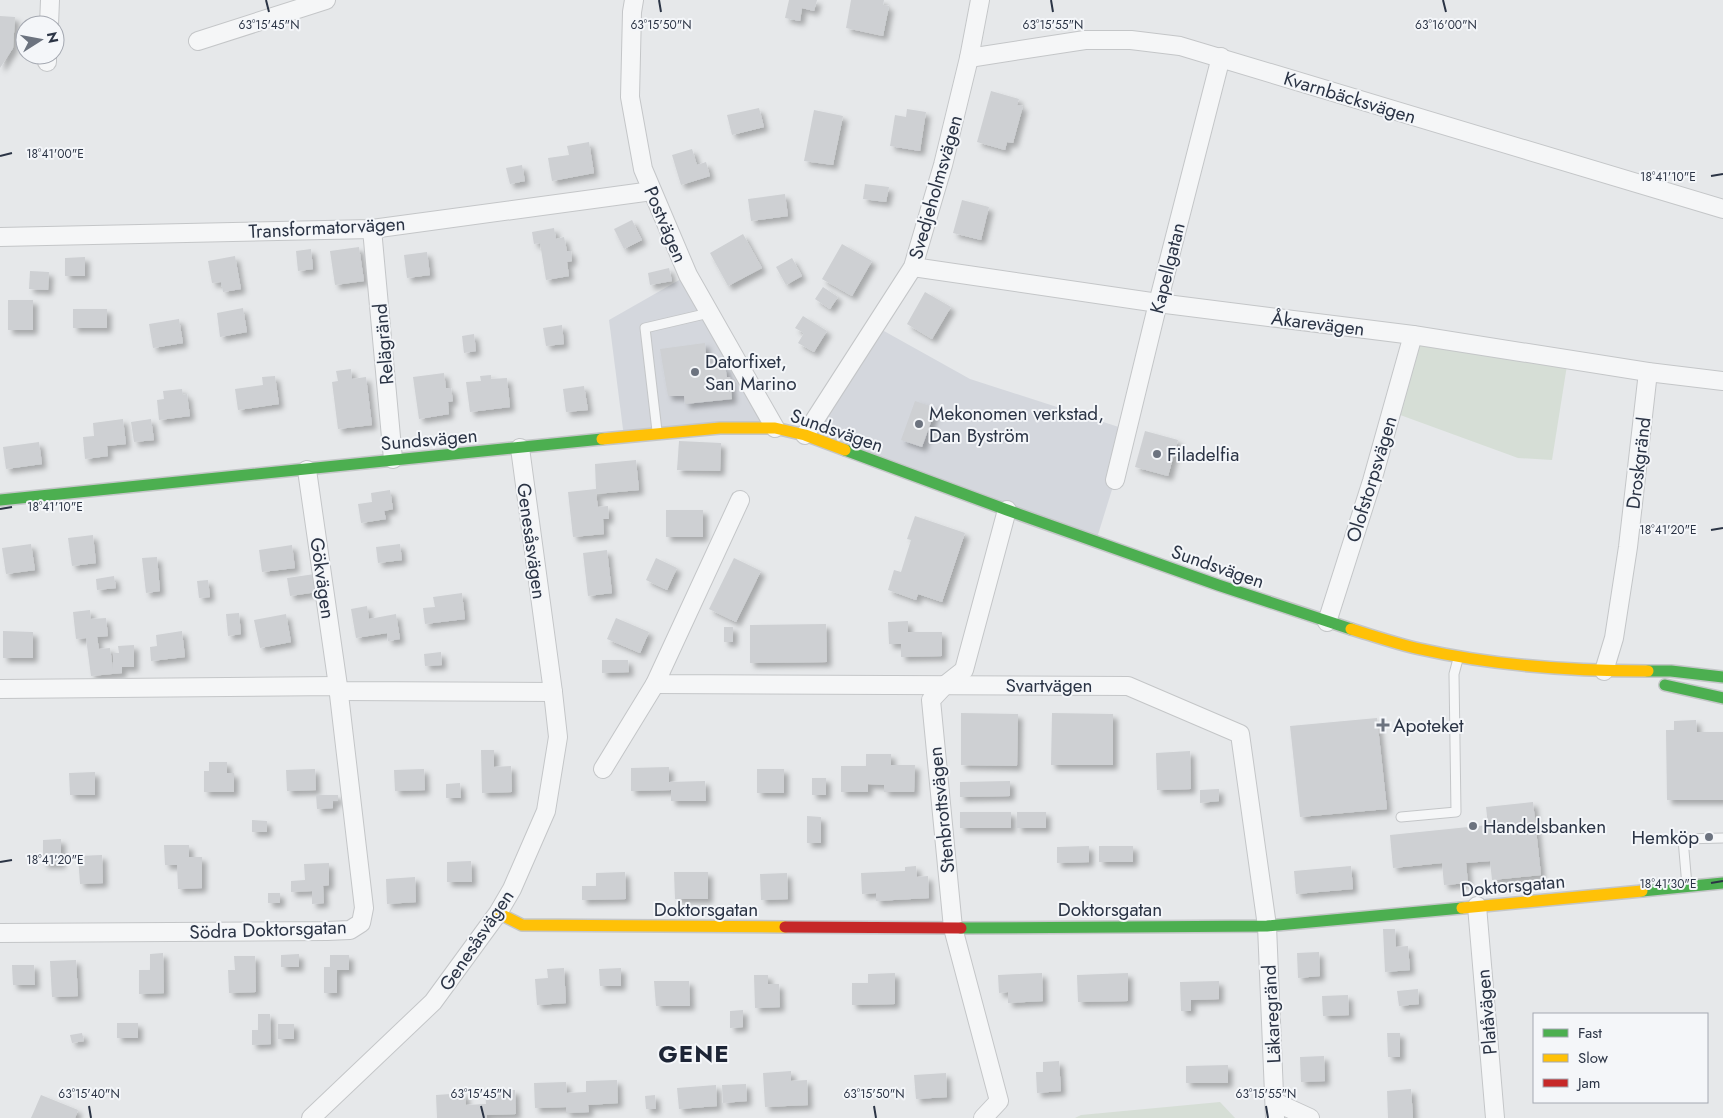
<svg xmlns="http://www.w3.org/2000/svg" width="1723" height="1118" font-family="Jost,sans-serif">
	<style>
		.built { fill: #d4d7dd }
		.green { fill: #d6ded6 }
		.building { fill: #ced0d3; filter: url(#shadow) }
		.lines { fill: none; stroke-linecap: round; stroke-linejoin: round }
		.lane-casing { stroke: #c4c6c8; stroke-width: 11 }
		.street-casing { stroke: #c4c6c8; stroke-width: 20 }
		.fast-casing { stroke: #c4c6c8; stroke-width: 14 }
		.slow-casing { stroke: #c4c6c8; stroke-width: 14 }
		.jam-casing { stroke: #c4c6c8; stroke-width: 14 }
		.lane { stroke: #f5f6f7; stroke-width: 9 }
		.street { stroke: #f5f6f7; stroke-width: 18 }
		.fast { stroke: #4caf50; stroke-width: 11 }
		.slow { stroke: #ffc107; stroke-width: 11 }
		.jam { stroke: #c62828; stroke-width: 11 }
		.ticks { fill: none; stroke: #2b3445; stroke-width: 2 }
		.poi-dot { fill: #6c737f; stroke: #f4f6f9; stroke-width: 2 }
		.labels { text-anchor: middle; stroke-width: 4; stroke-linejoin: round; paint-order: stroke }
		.street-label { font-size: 19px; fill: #2b3445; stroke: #f4f6f9 }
		.poi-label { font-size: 19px; fill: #2b3445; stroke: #f4f6f9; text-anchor: start }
		.district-label { font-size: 24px; font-weight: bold; letter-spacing: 1px; fill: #1d2536; stroke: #f4f6f9 }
		.ticks-label { font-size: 12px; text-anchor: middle; fill: #2b3445; stroke: #f4f6f9; stroke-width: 4; stroke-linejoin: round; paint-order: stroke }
	</style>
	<defs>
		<filter id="shadow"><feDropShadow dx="4.5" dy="4.5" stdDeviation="2.5" flood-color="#0004"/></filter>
	</defs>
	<rect width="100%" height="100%" fill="#e6e8ea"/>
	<g class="built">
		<polygon points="688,275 775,428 624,437 609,320"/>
		<polygon points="875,326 970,379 1128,430 1115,480 1096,541 805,435"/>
	</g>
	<g class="green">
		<polygon points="1413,335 1568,359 1552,460 1518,458 1392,412"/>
		<polygon points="1220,1102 1235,1118 1075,1118 1081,1115"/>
	</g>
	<g class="building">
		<polygon points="789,0 817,0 814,11 802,8 800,21 785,18"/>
		<polygon points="851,0 884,0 883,5 889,6 883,36 846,28"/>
		<polygon points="0,16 15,17 13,48 0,68"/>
		<polygon points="991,91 1019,99 1017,105 1023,106 1013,143 1007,142 1005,150 977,142"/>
		<polygon points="759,108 764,127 732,135 727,115"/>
		<polygon points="907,109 926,112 920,151 890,146 895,115 906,117"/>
		<polygon points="814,110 843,116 833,165 804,161"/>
		<polygon points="589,142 594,173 552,181 548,158 569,155 567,146"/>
		<polygon points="692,149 697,165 706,162 710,176 681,185 672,155"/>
		<polygon points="522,165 525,181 510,184 506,168"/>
		<polygon points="865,184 889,187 886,202 863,199"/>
		<polygon points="785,194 788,216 751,221 748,199"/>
		<polygon points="962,200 989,207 981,240 953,233"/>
		<polygon points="632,220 642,240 624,249 614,229"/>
		<polygon points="554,228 556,239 564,237 567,251 571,251 572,261 567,262 569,276 546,280 540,243 534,244 532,232"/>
		<polygon points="743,234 762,268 728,286 710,253"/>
		<polygon points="842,244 872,261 852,296 822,279"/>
		<polygon points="359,247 364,281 335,285 330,251"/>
		<polygon points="311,249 313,269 298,271 296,251"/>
		<polygon points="427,252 430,275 407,278 404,255"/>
		<polygon points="235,256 241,289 223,292 221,282 212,283 208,261"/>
		<polygon points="85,257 85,276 65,276 65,258"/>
		<polygon points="792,258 802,276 786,285 776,267"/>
		<polygon points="669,268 672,281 650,285 648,273"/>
		<polygon points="30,271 49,272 48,290 29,289"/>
		<polygon points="823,287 838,297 830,309 815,299"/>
		<polygon points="925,292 951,307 932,339 907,324"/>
		<rect x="8" y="300" width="25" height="30"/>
		<polygon points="243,308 247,332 220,337 217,313"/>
		<rect x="73" y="309" width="34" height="19"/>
		<polygon points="803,316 827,331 814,352 798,343 804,333 795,328"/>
		<polygon points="179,319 183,343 153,348 149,324"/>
		<polygon points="562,325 564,344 546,346 543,328"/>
		<polygon points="474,334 476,351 464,353 462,336"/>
		<polygon points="705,343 707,364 718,363 719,366 725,366 727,377 730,377 732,399 685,404 684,396 668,396 660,349"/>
		<polygon points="351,369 352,379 366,377 372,425 338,429 332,382 338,381 336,371"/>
		<polygon points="444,373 446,388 451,388 453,401 448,402 449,414 419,419 413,377"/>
		<polygon points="491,375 491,379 507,378 510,407 470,412 466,382 481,381 480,376"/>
		<polygon points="275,376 279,404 238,410 235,389 263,385 262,377"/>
		<polygon points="584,386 588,410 566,412 563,389"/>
		<polygon points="182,389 183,395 187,394 190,416 159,420 157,400 164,399 163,391"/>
		<polygon points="915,401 936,408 922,447 901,440"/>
		<polygon points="123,419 126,444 107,446 108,456 85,459 83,437 94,436 93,423"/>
		<polygon points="151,419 154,440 134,442 131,422"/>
		<polygon points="1145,431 1178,440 1168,476 1135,467"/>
		<polygon points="679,441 721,443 720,471 677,470"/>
		<polygon points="39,442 42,464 6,469 3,447"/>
		<polygon points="636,460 639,490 596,494 598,507 608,506 609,519 603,519 604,534 573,537 568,492 596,489 595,464"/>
		<polygon points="390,490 393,509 384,511 386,519 361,523 358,504 372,502 371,493"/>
		<rect x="666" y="510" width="37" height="27"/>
		<polygon points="915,516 965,533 942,602 918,594 916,600 888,590 894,570 901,572 911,540 907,539"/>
		<polygon points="93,535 96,563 72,566 68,538"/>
		<polygon points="31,544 35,570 6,574 2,548"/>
		<polygon points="400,544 402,560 378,563 376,547"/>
		<polygon points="292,545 295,568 262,572 259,550"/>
		<polygon points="607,550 612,593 588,596 583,553"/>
		<polygon points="157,557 160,591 146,593 142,558"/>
		<polygon points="656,558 677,568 667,590 646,580"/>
		<polygon points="734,558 761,571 736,622 709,609"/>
		<polygon points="315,574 317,592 290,596 287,578"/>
		<polygon points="114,576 116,588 97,590 96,579"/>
		<polygon points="208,580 210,597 199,598 197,581"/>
		<polygon points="462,593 465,619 425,624 423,608 435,607 433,597"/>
		<polygon points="367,606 369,619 396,614 400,639 388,641 387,633 356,638 351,609"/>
		<polygon points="90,610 91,619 106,618 108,636 97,637 99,649 110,648 113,669 113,653 119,653 118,646 134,645 134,667 122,667 122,673 91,676 86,638 76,639 73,612"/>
		<polygon points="239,613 241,634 228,636 226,614"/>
		<polygon points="286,614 291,642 260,648 254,620"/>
		<polygon points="616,618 649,632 640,653 607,639"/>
		<polygon points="908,621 908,632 942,632 942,656 901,657 901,644 889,644 888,622"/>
		<polygon points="826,624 827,662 750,663 750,625"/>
		<rect x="724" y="627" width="9" height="15"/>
		<polygon points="3,631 33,632 33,658 3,658"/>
		<polygon points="182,631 185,657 151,661 150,647 157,646 156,635"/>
		<polygon points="441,652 442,665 425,666 424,654"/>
		<polygon points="602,660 628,660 629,672 602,673"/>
		<polygon points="961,713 1018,714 1017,766 961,765"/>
		<polygon points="1052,713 1113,714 1113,765 1051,765"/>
		<polygon points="1377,718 1387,809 1300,817 1290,726"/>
		<polygon points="1696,720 1697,732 1723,732 1723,800 1667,800 1666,730 1674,730 1674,721"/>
		<polygon points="481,750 494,750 494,767 511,766 512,792 482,793"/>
		<polygon points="1190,751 1191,789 1157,790 1156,753"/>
		<polygon points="866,754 891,754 891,765 915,765 914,792 884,792 884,785 868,784 868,792 841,792 841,766 866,766"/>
		<polygon points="209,762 227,762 227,773 234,773 234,792 204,792 204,771 209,771"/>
		<polygon points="669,767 669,782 705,781 706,801 671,801 671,790 631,791 631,768"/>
		<polygon points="315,769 316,790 287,791 286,770"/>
		<polygon points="424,769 425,790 395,791 394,770"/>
		<rect x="757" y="769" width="27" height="24"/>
		<polygon points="95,772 95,795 70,795 69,773"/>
		<rect x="812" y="778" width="14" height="17"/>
		<polygon points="1010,781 1010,796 960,797 960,782"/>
		<polygon points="460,783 461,798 446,798 446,784"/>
		<polygon points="1219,789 1219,801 1200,803 1200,790"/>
		<polygon points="316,795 338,795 338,801 333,801 333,808 317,809"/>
		<polygon points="1533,802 1541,875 1492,880 1490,861 1466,863 1468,883 1444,885 1442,863 1393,868 1390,835 1488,825 1486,807"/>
		<rect x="960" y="812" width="51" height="16"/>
		<rect x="1017" y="812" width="29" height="16"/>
		<polygon points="807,816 821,817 821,843 807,843"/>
		<polygon points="252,820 267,821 267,832 252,832"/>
		<polygon points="61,839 61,864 43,864 43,840"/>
		<polygon points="164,845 189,845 189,857 202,857 202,888 178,889 177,865 165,865"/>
		<polygon points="1089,846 1089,862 1057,863 1057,847"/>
		<rect x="1099" y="846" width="34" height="16"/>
		<polygon points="102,855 103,883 80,884 78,856"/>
		<polygon points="471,861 472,882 447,882 447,862"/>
		<polygon points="329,863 329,885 323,886 324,903 312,904 312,891 291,892 291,881 305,880 304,864"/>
		<polygon points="916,866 917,877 928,876 929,898 876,901 876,893 862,894 861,873 905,871 905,867"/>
		<polygon points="1351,866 1353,889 1296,894 1294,871"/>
		<polygon points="625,872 626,899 582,900 582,886 596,886 596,873"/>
		<polygon points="674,872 708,872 708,899 675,899"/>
		<polygon points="787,873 788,899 761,900 760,874"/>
		<polygon points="415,877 416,902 387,904 386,879"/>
		<rect x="268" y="893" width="12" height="10"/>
		<polygon points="1383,929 1395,929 1396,947 1408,946 1410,970 1385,972"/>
		<polygon points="1319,952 1320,976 1298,978 1297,953"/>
		<polygon points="163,953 164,993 139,994 139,970 150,970 150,954"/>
		<polygon points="299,954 299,967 281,967 281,955"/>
		<polygon points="330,955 349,955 349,970 337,970 337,993 324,993 324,967 330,967"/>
		<polygon points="234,956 255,956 256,992 229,993 228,970 235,970"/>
		<polygon points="76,960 78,996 52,997 50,961"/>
		<polygon points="12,965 34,965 35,985 13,985"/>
		<polygon points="564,968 566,1003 537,1005 535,979 548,978 547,969"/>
		<polygon points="621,968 621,986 600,986 599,969"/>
		<polygon points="895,973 895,1004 852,1005 852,983 868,983 868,974"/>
		<polygon points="1042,973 1043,1001 1008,1003 1008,992 999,993 998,975"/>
		<polygon points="1128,973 1128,1001 1078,1002 1077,975"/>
		<polygon points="754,975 768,975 768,984 779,984 780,1007 755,1008"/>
		<polygon points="654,981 689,981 690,1006 656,1006"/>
		<polygon points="1219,981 1219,999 1191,1000 1191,1011 1181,1011 1180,982"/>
		<polygon points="1418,989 1419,1004 1399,1006 1397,991"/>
		<polygon points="1348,995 1349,1015 1323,1016 1322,996"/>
		<polygon points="743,1010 743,1027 730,1028 730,1011"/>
		<polygon points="258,1014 270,1014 271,1044 252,1045 252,1030 258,1030"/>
		<rect x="117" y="1023" width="21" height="15"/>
		<rect x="278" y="1024" width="16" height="15"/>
		<polygon points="82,1033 84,1041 72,1043 70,1035"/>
		<polygon points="1387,1033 1400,1033 1400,1057 1388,1057"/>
		<polygon points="1324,1056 1325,1081 1301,1082 1300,1057"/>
		<polygon points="1059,1061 1061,1091 1037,1093 1036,1072 1043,1072 1043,1062"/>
		<polygon points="1228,1065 1228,1083 1186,1083 1186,1066"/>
		<polygon points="791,1071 791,1081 807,1080 808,1105 765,1107 763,1073"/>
		<polygon points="946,1073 947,1097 916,1099 914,1075"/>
		<polygon points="617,1080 618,1103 588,1105 589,1112 566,1113 566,1107 535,1108 534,1083 566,1082 567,1093 586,1092 586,1081"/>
		<polygon points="746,1084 747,1101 723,1103 722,1085"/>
		<polygon points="716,1085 717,1106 679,1109 677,1088"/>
		<polygon points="1411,1089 1413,1118 1388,1118 1387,1091"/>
		<polygon points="515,1090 516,1114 487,1115 487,1118 437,1118 436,1095 465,1093 466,1105 486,1104 485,1091"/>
		<polygon points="41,1095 78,1110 75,1118 31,1118"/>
		<polygon points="655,1095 656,1109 646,1109 645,1096"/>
	</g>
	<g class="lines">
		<defs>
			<g id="lane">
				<polyline points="657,431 645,328 709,313"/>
				<polyline points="1401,817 1456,812 1454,674 1458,659"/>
				<polyline points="1687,886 1683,839 1723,838"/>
			</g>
			<g id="street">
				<polyline points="634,0 632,12 630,97 643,169 688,275 775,428"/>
				<polyline points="49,25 50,0"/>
				<polyline points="198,41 326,0"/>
				<polyline points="969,58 1085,40 1131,40 1180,46 1723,209"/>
				<polyline points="47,62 47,55"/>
				<polyline points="372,229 393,459"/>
				<polyline points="0,237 372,229 652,191"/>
				<polyline points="913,267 1158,303 1413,335 1648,372 1723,381"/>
				<polyline points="805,435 913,267 943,165 969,58 980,0"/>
				<polyline points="1115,480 1158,303 1221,57"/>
				<polyline points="740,500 655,684 1128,686 1240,734 1267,926 1275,1118"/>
				<polyline points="1327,622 1372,481 1413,335"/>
				<polyline points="1604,671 1614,638 1628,547 1648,372"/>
				<polyline points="0,689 338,686 339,691 553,692"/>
				<polyline points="603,769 655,684"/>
				<polyline points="1477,906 1495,1118"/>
				<polyline points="0,933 327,931 350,930 361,923 364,908 338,686 307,470"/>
				<polyline points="1275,1102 1310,1118"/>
				<polyline points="311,1118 433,1002 498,913 512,889 546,811 558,737 553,692 520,448"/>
				<polyline points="983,1118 999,1101 953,928 931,700 945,685 964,670 1007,510"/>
			</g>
			<g id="fast">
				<polyline points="845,450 1007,510 1218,585 1351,629"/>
				<polyline points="0,500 602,439"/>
				<polyline points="1648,671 1671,671 1723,677"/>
				<polyline points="1665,685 1723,698"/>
				<polyline points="1642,891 1723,883"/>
				<polyline points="961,928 1267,926 1462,908"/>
			</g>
			<g id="slow">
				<polyline points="602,439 720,428 775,428 805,435 845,450"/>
				<path d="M 1351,629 C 1374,636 1397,644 1420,649 C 1495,666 1572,671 1648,671"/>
				<polyline points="1462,908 1642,891"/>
				<polyline points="498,913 522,925 785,927"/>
			</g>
			<polyline id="jam" points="785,927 961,928"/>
		</defs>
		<use href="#lane" class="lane-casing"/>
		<use href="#street" class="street-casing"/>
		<use href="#fast" class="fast-casing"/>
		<use href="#slow" class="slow-casing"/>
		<use href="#jam" class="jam-casing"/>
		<use href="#lane" class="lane"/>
		<use href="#street" class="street"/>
		<use href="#fast" class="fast"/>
		<use href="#slow" class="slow"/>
		<use href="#jam" class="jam"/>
	</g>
	<path class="ticks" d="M 266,0 L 269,12M 659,0 L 661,12M 1051,0 L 1053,12M 1443,0 L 1446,12M 0,156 L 12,153M 1711,176 L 1723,174M 0,509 L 12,507M 1711,530 L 1723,528M 0,862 L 12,860M 1711,883 L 1723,881M 89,1106 L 91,1118M 481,1106 L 484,1118M 874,1106 L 876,1118M 1266,1106 L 1268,1118"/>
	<g class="poi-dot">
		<circle cx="695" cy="372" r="5"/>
		<circle cx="919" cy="424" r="5"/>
		<circle cx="1157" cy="454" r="5"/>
		<path d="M1380.5 717.5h5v5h5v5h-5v5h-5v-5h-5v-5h5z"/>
		<circle cx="1473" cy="826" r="5"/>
		<circle cx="1709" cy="837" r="5"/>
	</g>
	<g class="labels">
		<g class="street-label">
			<text transform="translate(1350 97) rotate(17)" y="7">Kvarnbäcksvägen</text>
			<text transform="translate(935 187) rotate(-74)" y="7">Svedjeholmsvägen</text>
			<text transform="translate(666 224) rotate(67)" y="7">Postvägen</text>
			<text transform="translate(327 227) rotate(-3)" y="7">Transformatorvägen</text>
			<text transform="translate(1167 268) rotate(-76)" y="7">Kapellgatan</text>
			<text transform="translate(1318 323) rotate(7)" y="7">Åkarevägen</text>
			<text transform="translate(383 344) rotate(-95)" y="7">Relägränd</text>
			<text transform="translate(837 430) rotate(19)" y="7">Sundsvägen</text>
			<text transform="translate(429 439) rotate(-5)" y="7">Sundsvägen</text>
			<text transform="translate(1638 463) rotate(-83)" y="7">Droskgränd</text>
			<text transform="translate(1371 479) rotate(-73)" y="7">Olofstorpsvägen</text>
			<text transform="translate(532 541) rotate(82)" y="7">Genesåsvägen</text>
			<text transform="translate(1218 566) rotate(19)" y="7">Sundsvägen</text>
			<text transform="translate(323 578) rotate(82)" y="7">Gökvägen</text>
			<text x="1049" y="692">Svartvägen</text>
			<text transform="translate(941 810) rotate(-96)" y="7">Stenbrottsvägen</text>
			<text transform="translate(1513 885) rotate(-5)" y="7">Doktorsgatan</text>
			<text x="706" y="916">Doktorsgatan</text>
			<text x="1110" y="916">Doktorsgatan</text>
			<text transform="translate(268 929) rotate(-2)" y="7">Södra Doktorsgatan</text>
			<text transform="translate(476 940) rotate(-56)" y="7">Genesåsvägen</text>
			<text transform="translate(1486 1012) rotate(-95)" y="7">Platåvägen</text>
			<text transform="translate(1271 1014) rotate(-93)" y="7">Läkaregränd</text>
		</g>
		<g class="poi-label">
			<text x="705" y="368">Datorfixet,<tspan x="705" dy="22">San Marino</tspan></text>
			<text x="929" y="420">Mekonomen verkstad,<tspan x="929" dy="22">Dan Byström</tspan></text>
			<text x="1167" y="461">Filadelfia</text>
			<text x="1393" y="732">Apoteket</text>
			<text x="1483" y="833">Handelsbanken</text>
			<text x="1699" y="844" text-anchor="end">Hemköp</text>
		</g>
		<g class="district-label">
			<text x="694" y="1062">GENE</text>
		</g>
	</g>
	<g class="ticks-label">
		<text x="269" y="29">63°15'45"N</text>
		<text x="661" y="29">63°15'50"N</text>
		<text x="1053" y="29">63°15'55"N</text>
		<text x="1446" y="29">63°16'00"N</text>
		<text x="55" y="158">18°41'00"E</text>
		<text x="1668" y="181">18°41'10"E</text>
		<text x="55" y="511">18°41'10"E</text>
		<text x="1668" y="534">18°41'20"E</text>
		<text x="55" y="864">18°41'20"E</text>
		<text x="1668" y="888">18°41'30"E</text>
		<text x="89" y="1098">63°15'40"N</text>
		<text x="481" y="1098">63°15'45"N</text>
		<text x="874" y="1098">63°15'50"N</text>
		<text x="1266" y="1098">63°15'55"N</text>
	</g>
	<rect x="1533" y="1013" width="175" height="90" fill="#f4f6f9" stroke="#a4a8b1"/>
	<rect x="1543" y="1029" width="25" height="8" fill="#4caf50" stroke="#a4a8b1"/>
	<text x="1578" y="1038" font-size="15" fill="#2b3445">Fast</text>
	<rect x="1543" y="1054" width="25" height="8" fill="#ffc107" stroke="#a4a8b1"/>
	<text x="1578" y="1063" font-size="15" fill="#2b3445">Slow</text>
	<rect x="1543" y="1079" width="25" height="8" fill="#c62828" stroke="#a4a8b1"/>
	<text x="1578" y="1088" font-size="15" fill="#2b3445">Jam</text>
	<g transform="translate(40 40) rotate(79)"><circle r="24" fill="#f4f6f9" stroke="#a4a8b1"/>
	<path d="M0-4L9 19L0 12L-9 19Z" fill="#6c737f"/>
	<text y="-8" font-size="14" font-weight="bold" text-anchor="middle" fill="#2b3445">N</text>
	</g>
</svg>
